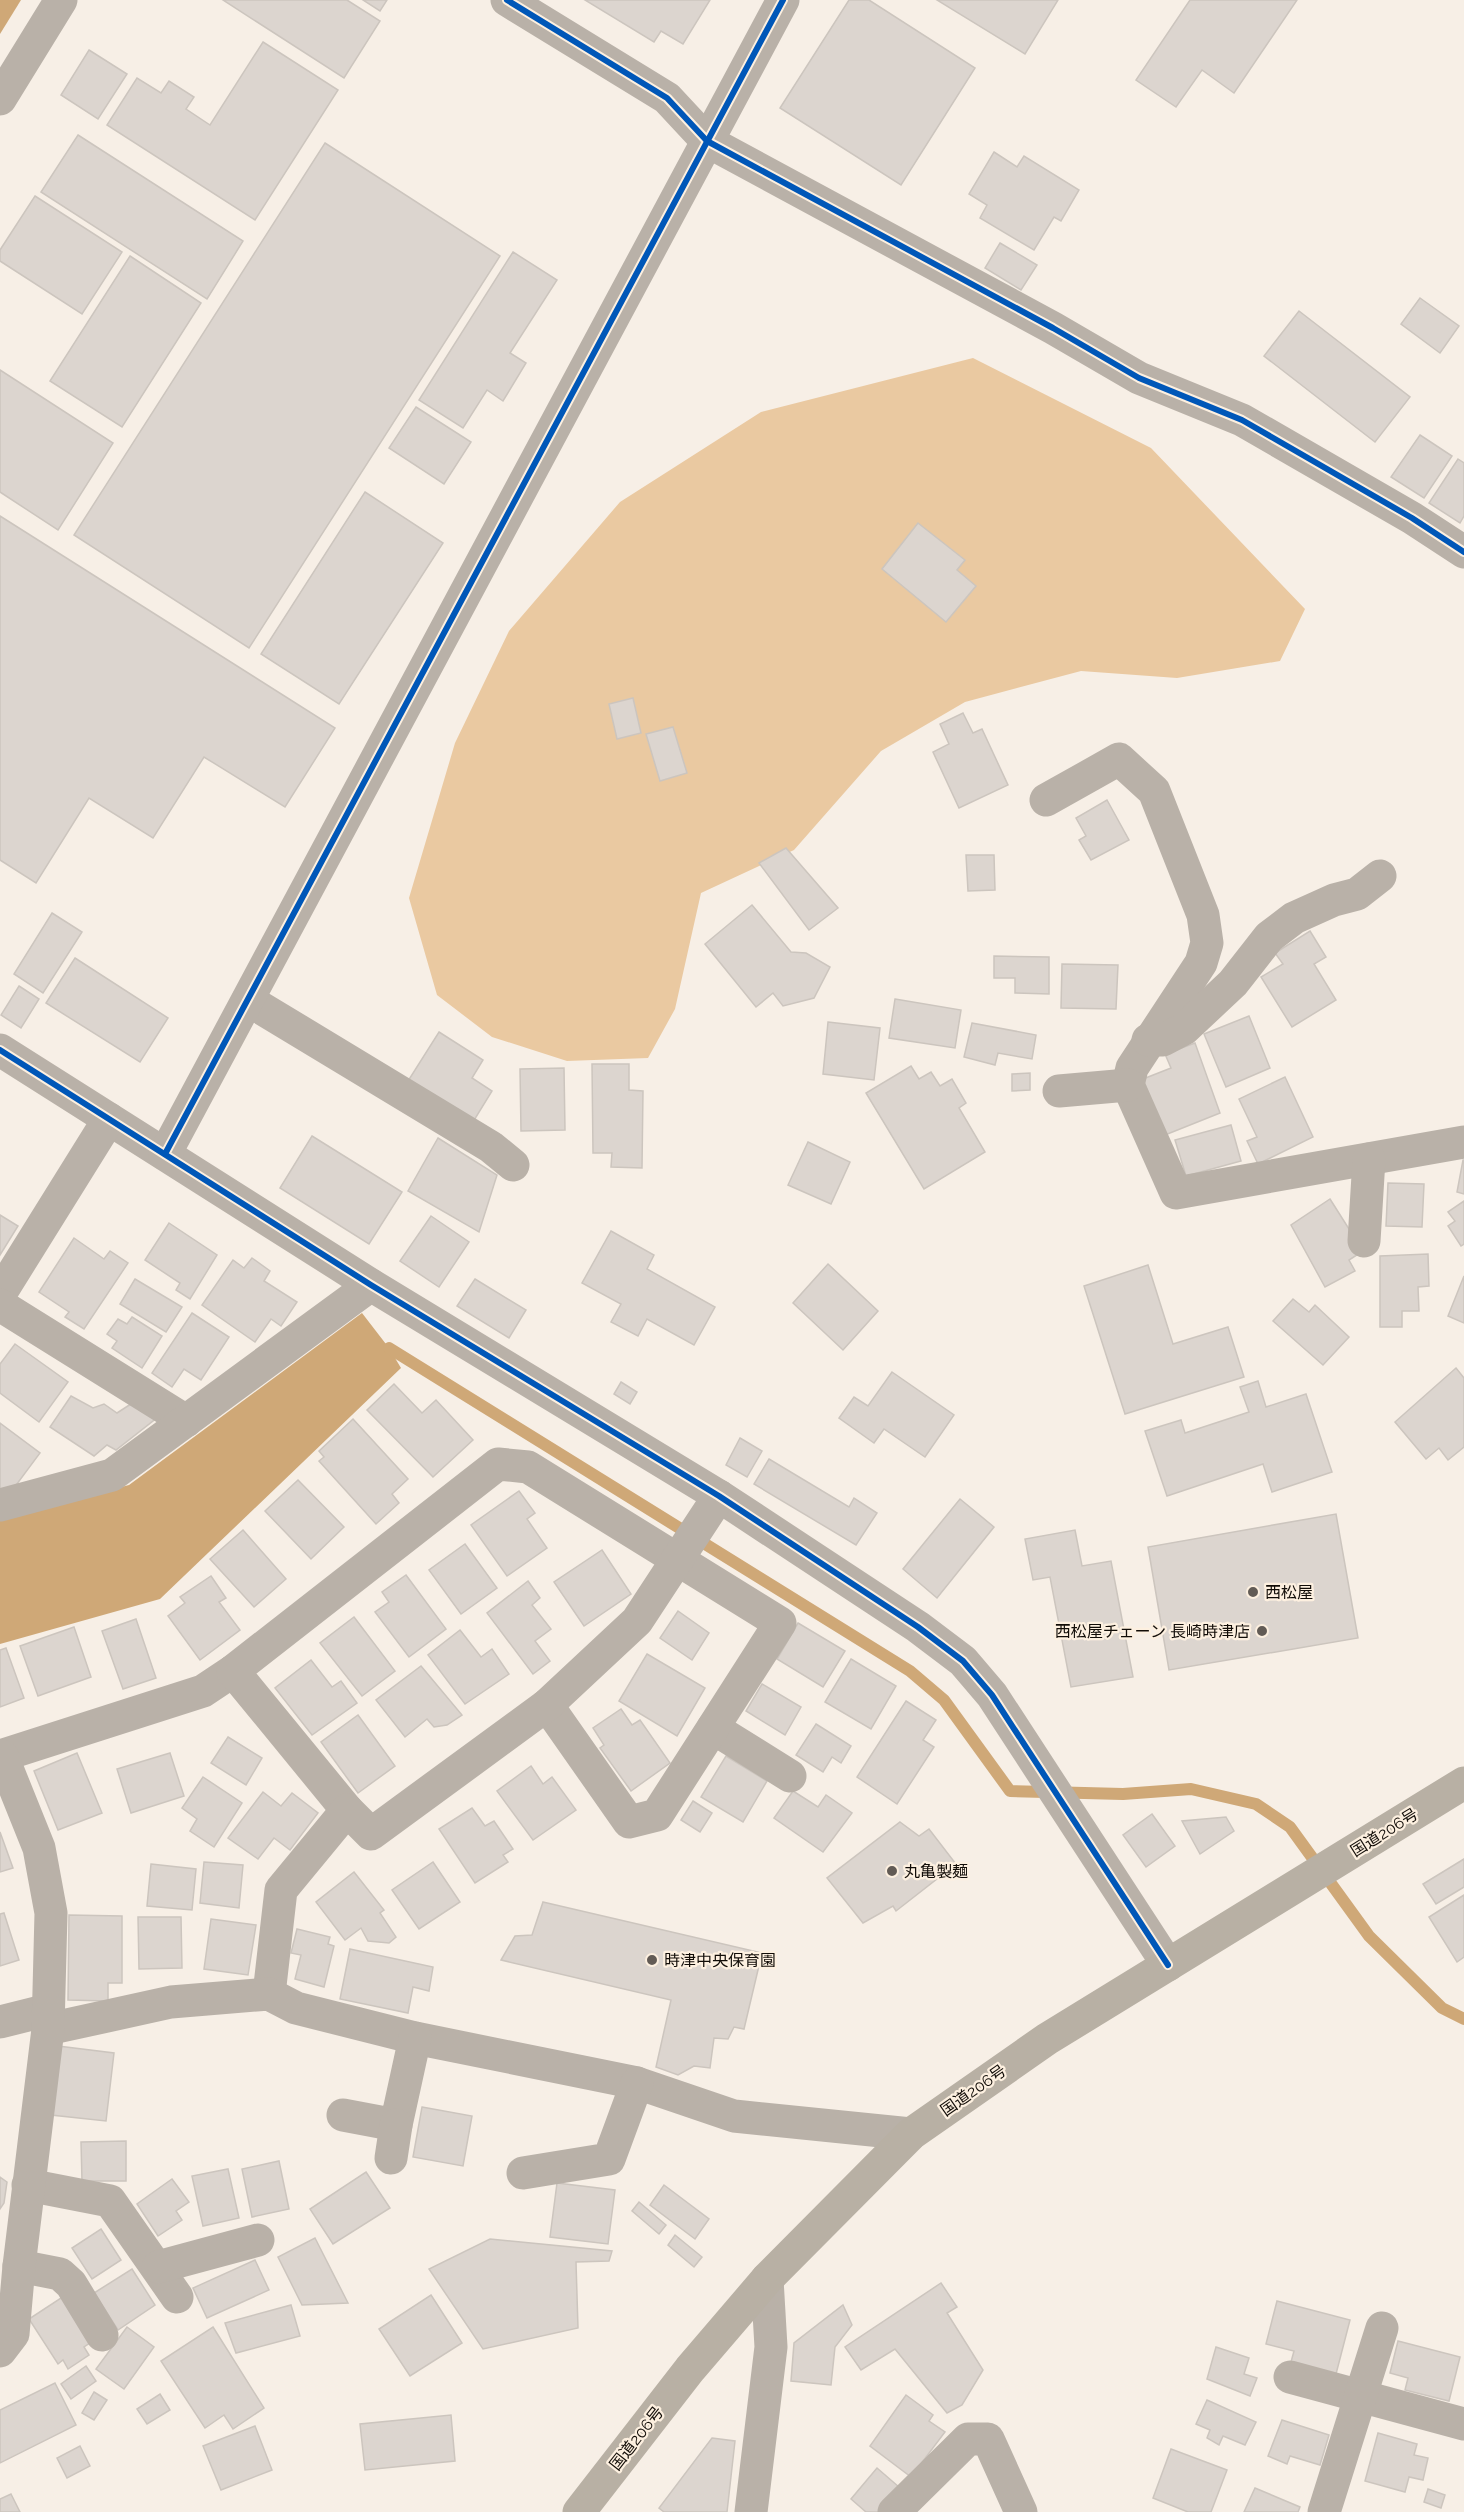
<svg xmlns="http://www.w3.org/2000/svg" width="1464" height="2512" font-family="Raleway,'Noto Sans JP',sans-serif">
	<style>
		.forest { fill: #eac9a1 }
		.water { fill: #cfa877 }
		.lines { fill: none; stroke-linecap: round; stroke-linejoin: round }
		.stream { stroke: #cfa877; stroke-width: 12 }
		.building { fill: #dcd5cf; stroke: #ccc5be; stroke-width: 1.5 }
		.minor { stroke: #b9b1a8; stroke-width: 33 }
		.trunk { stroke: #b8b0a4; stroke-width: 33 }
		.cycleway-casing { stroke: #fdf0e0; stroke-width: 10 }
		.cycleway { stroke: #0057b8; stroke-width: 6 }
		.poi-dot { fill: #625b55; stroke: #fdf0e0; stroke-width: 2 }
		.labels { text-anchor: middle; stroke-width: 4.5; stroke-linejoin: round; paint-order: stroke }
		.poi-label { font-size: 16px; fill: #110c07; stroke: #fdf0e0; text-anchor: start }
		.street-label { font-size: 16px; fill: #110c07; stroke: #fdf0e0 }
	</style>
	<rect width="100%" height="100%" fill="#f7efe6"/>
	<polygon class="forest" points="973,358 1151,448 1305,609 1280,661 1177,678 1081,671 965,702 881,751 794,850 701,893 675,1009 648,1058 567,1061 492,1037 437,995 409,898 455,743 509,631 620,502 761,412"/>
	<g class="water">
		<polygon points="0,0 21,0 0,34"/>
		<polygon points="362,1313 389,1348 401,1368 160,1599 0,1644 0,1518 129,1485"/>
	</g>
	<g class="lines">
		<polyline class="stream" points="389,1348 910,1671 944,1700 1010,1791 1123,1794 1191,1789 1256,1804 1290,1827 1369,1936 1442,2008 1464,2019"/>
	</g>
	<g class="building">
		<polygon points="223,0 347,0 380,21 344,78"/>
		<polygon points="363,0 387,0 380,11"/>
		<polygon points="585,0 710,0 683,44 661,31 654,42"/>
		<polygon points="849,0 869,0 975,68 901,185 780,108"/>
		<polygon points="937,0 1058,0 1025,54"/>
		<polygon points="1190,0 1297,0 1234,93 1202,70 1176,107 1136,80"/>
		<polygon points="263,42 338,90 255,220 107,125 137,78 161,93 169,81 194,97 186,109 210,125"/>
		<polygon points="89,50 127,74 98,119 61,95"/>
		<polygon points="78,135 243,241 207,299 41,192"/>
		<polygon points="325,143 500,256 249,648 74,535"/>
		<polygon points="994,152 1017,167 1024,156 1079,190 1061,221 1054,217 1034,250 980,218 987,205 969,194"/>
		<polygon points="35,196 122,252 82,314 0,261 0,250"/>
		<polygon points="1000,243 1037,265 1021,290 985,268"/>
		<polygon points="513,252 557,280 510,353 526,363 503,401 487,390 463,428 419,400"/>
		<polygon points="130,256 201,303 122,427 50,381"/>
		<polygon points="1420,298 1459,326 1440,353 1401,324"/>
		<polygon points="1299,311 1410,397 1375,442 1264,356"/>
		<polygon points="0,370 113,443 58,530 0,492"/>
		<polygon points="416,407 471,442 444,484 389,448"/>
		<polygon points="1420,435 1452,456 1424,498 1391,477"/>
		<polygon points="1458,459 1464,463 1464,516 1460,523 1429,503"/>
		<polygon points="365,492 443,543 339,704 261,654"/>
		<polygon points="0,516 335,728 285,807 204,757 153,838 89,798 36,883 0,860"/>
		<polygon points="918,523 965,560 957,570 976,586 946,622 882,569"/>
		<polygon points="633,698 641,733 617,739 609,704"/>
		<polygon points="963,713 973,733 982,729 1008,785 959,808 933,752 949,744 940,724"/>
		<polygon points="673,727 687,773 660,781 646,734"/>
		<polygon points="1107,800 1129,840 1091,860 1079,840 1086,836 1076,818"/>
		<polygon points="786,848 838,908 809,930 759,863"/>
		<polygon points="966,855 994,855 995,890 968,891"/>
		<polygon points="752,905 791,952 806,953 830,967 814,998 783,1006 773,993 756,1007 705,944"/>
		<polygon points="52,913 82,932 43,993 14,974"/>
		<polygon points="1310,931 1326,957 1314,964 1336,1000 1292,1027 1261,977 1283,964 1275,953"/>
		<polygon points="994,956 1049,957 1049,994 1015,993 1015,978 994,978"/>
		<polygon points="75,958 168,1018 140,1062 46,1003"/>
		<polygon points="1062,964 1118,965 1116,1009 1061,1008"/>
		<polygon points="19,986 39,999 21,1028 1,1015"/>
		<polygon points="895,999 961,1010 955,1048 889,1038"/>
		<polygon points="1249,1016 1270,1068 1226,1087 1204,1034"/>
		<polygon points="828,1022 880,1028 874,1080 823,1074"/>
		<polygon points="972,1023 1036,1035 1032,1059 998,1053 995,1065 964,1057"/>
		<polygon points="439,1032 483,1060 472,1078 492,1091 473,1122 408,1081"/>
		<polygon points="1195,1043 1220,1113 1165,1135 1143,1079 1171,1068 1165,1054"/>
		<polygon points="592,1064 629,1064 629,1090 643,1091 642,1168 611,1167 612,1153 593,1153"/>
		<polygon points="911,1066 919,1079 931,1072 940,1086 952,1079 966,1103 959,1108 985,1152 924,1189 866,1093"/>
		<polygon points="564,1068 565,1130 521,1131 520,1069"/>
		<polygon points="1030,1073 1030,1090 1012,1091 1012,1074"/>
		<polygon points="1285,1077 1313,1137 1258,1164 1247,1141 1257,1137 1239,1099"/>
		<polygon points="1231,1125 1241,1161 1186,1176 1175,1140"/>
		<polygon points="312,1136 402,1192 369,1244 280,1188"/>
		<polygon points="438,1138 497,1175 479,1232 408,1191"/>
		<polygon points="808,1142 850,1162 831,1204 788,1185"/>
		<polygon points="1463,1160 1464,1160 1464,1194 1457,1192"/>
		<polygon points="1388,1183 1424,1184 1422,1227 1386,1226"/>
		<polygon points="1330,1199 1363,1251 1349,1260 1355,1271 1325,1287 1291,1225"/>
		<polygon points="1464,1201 1464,1244 1461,1246 1448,1226 1455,1221 1448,1212"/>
		<polygon points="0,1215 18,1226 0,1255"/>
		<polygon points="431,1216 469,1242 439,1287 400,1261"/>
		<polygon points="169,1223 217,1255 190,1299 176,1290 180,1283 145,1260"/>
		<polygon points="611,1231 654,1255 647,1269 715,1307 694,1345 647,1319 638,1336 611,1322 621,1304 582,1283"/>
		<polygon points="74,1238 104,1259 110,1251 128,1263 84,1329 65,1317 69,1312 39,1292"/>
		<polygon points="1428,1254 1429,1286 1418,1287 1419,1311 1402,1311 1402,1327 1380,1327 1380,1256"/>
		<polygon points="252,1258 270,1271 264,1281 297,1302 281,1326 271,1319 255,1342 202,1305 233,1260 244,1268"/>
		<polygon points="828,1264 878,1311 843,1350 793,1303"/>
		<polygon points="1148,1265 1173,1344 1228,1327 1244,1377 1125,1414 1084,1286"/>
		<polygon points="1464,1276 1464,1323 1448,1316"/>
		<polygon points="135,1279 182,1307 166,1332 120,1304"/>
		<polygon points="475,1279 526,1310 509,1338 457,1306"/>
		<polygon points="1293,1299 1309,1312 1315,1305 1349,1337 1323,1365 1273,1321"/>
		<polygon points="192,1313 229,1337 201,1380 184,1369 172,1387 152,1373"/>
		<polygon points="132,1317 162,1336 142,1368 112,1348 117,1341 107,1334 118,1319 127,1324"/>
		<polygon points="15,1344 68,1382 39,1422 0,1393 0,1364"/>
		<polygon points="1456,1368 1464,1378 1464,1447 1448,1460 1439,1448 1426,1459 1395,1422"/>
		<polygon points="892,1372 954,1415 925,1457 884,1429 874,1443 839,1418 854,1397 868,1406"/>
		<polygon points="1258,1381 1266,1407 1306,1394 1332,1472 1272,1492 1263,1464 1167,1496 1145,1431 1181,1420 1185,1433 1249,1412 1240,1387"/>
		<polygon points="621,1382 637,1392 630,1404 614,1394"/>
		<polygon points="394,1384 422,1413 436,1400 473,1440 433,1477 367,1410"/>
		<polygon points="71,1396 93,1408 104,1404 117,1413 134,1402 158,1417 116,1450 107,1445 94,1456 50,1427"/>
		<polygon points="353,1419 408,1479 392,1494 399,1503 376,1524 319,1461 324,1457 319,1451"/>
		<polygon points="0,1423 40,1453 8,1496 0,1490"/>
		<polygon points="740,1438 762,1451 747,1477 726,1465"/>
		<polygon points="769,1459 849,1507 854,1498 877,1513 856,1545 754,1484"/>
		<polygon points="298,1480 344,1527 311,1559 265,1511"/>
		<polygon points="519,1491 535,1513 527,1519 547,1548 507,1576 471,1525"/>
		<polygon points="960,1499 994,1527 937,1598 903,1569"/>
		<polygon points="1336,1514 1358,1638 1169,1670 1148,1547"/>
		<polygon points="243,1530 286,1579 254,1607 210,1559"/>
		<polygon points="1075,1530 1082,1566 1111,1561 1133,1677 1071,1687 1050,1577 1033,1580 1025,1539"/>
		<polygon points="465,1544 497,1588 461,1614 429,1570"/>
		<polygon points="602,1550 631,1594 584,1626 554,1582"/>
		<polygon points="406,1575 446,1629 409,1657 375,1612 389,1602 382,1592"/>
		<polygon points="211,1576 226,1598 219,1602 240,1630 200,1660 168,1616 185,1603 180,1597"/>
		<polygon points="528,1581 540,1598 532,1605 551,1629 535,1641 550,1661 533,1674 487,1613"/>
		<polygon points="678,1611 709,1633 692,1660 660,1638"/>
		<polygon points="354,1617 395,1671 362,1696 320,1643"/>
		<polygon points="136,1619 156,1678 123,1689 102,1631"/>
		<polygon points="798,1623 845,1651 823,1687 777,1659"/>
		<polygon points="74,1627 91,1677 38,1696 20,1646"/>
		<polygon points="460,1630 481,1657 492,1649 509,1674 465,1704 428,1655"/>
		<polygon points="6,1648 24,1698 0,1707 0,1650"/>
		<polygon points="647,1654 705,1688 677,1736 619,1701"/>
		<polygon points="851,1659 896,1686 871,1729 825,1702"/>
		<polygon points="311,1660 332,1687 341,1681 357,1703 312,1735 275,1688"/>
		<polygon points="421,1666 462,1715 447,1725 434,1727 427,1719 405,1737 376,1700"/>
		<polygon points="762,1684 801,1707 785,1735 746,1711"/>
		<polygon points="906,1701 936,1720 923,1740 934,1747 897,1804 857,1777"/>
		<polygon points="621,1709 632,1725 640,1720 670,1763 631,1791 600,1748 604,1745 593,1728"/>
		<polygon points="358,1715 395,1766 358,1793 321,1742"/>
		<polygon points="816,1724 851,1746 841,1763 832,1757 823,1772 796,1755"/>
		<polygon points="228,1737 262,1758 246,1785 211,1763"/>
		<polygon points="77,1753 102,1813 58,1830 34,1771"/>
		<polygon points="170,1753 184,1796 131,1813 117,1769"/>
		<polygon points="726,1756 767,1781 743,1822 701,1797"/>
		<polygon points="531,1766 543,1784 552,1777 576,1810 533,1840 497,1791"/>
		<polygon points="203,1777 242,1803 214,1847 190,1831 197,1819 182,1808"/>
		<polygon points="793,1791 818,1807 826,1795 852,1813 823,1852 774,1818"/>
		<polygon points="263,1792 281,1806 292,1793 318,1813 290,1850 274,1838 258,1859 228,1838"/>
		<polygon points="693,1801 712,1813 700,1832 681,1820"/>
		<polygon points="472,1808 485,1826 494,1821 513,1849 503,1855 508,1862 475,1883 439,1829"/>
		<polygon points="1152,1814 1175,1846 1146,1867 1123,1835"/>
		<polygon points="1226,1817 1234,1831 1200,1854 1182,1821"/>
		<polygon points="900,1822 919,1836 929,1829 956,1864 896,1911 893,1906 863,1923 827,1878"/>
		<polygon points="0,1832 13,1868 0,1872"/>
		<polygon points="1464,1859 1464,1887 1436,1904 1423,1884"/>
		<polygon points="204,1862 243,1865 239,1908 200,1903"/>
		<polygon points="433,1862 460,1902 419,1929 392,1890"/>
		<polygon points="151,1864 196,1869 192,1910 147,1906"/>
		<polygon points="354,1872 384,1910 380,1913 396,1937 389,1943 368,1941 361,1928 345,1940 316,1902"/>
		<polygon points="1464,1895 1464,1957 1457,1962 1429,1917"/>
		<polygon points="543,1902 762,1953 744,2029 734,2027 728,2039 714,2038 710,2068 694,2066 678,2075 656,2067 671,2000 501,1960 515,1936 532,1935"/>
		<polygon points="4,1913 19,1960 0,1966 0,1914"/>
		<polygon points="69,1915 122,1916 122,1983 108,1983 108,2001 68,2000"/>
		<polygon points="138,1917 181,1917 182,1968 139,1969"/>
		<polygon points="211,1919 256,1925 248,1975 204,1969"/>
		<polygon points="297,1929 330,1937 328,1944 334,1946 324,1987 295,1979 301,1955 291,1953"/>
		<polygon points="350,1949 433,1967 429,1991 413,1987 408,2013 340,1999"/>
		<polygon points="58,2046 114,2053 106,2121 51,2115"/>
		<polygon points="422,2107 472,2116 463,2166 413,2157"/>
		<polygon points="126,2141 126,2181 82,2181 81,2142"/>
		<polygon points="279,2161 289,2209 252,2217 242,2169"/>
		<polygon points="228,2169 239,2218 203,2226 192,2176"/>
		<polygon points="366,2172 390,2208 333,2244 310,2209"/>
		<polygon points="0,2177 7,2182 4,2203 0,2209"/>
		<polygon points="172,2179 189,2202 176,2211 182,2220 158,2236 137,2204"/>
		<polygon points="557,2183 615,2190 608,2244 550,2237"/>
		<polygon points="664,2185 709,2219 695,2239 650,2205"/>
		<polygon points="639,2202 666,2225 659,2234 632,2211"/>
		<polygon points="101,2229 121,2260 92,2279 72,2248"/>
		<polygon points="675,2235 702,2257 694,2267 668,2245"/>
		<polygon points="315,2238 348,2303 302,2305 278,2257"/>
		<polygon points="490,2239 612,2251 609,2261 576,2262 578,2328 483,2349 429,2269"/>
		<polygon points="255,2260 269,2290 207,2318 193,2288"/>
		<polygon points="132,2269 155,2305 118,2330 94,2293"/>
		<polygon points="941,2283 957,2307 947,2313 983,2370 962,2405 947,2413 895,2349 861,2370 845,2347"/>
		<polygon points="431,2295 462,2343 410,2376 379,2329"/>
		<polygon points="64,2296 93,2341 84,2347 89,2355 68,2369 63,2360 58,2364 29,2319"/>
		<polygon points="1277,2301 1350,2320 1336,2374 1291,2362 1294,2351 1266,2344"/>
		<polygon points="291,2305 300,2336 236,2353 225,2323"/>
		<polygon points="843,2305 852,2325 835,2347 831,2385 791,2381 794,2343"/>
		<polygon points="127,2327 154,2347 124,2389 96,2369"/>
		<polygon points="213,2327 264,2408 233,2429 224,2415 205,2428 161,2361"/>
		<polygon points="1398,2341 1460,2357 1449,2401 1405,2390 1408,2378 1390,2373"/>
		<polygon points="1216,2347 1249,2358 1244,2374 1257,2378 1250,2396 1207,2379"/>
		<polygon points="86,2366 96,2381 71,2399 61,2384"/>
		<polygon points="55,2383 76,2425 0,2463 0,2410"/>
		<polygon points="94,2392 107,2400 94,2420 82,2413"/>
		<polygon points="160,2394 170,2410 147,2424 137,2409"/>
		<polygon points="906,2395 933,2415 929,2421 945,2432 911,2477 870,2446"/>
		<polygon points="1207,2400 1256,2422 1245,2445 1223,2436 1219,2445 1207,2438 1210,2430 1196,2424"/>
		<polygon points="451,2415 455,2461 365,2470 360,2424"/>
		<polygon points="1282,2420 1329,2435 1320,2465 1290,2456 1287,2464 1268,2456"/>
		<polygon points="255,2426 272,2470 221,2490 203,2446"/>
		<polygon points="1378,2433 1417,2444 1414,2455 1428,2458 1423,2480 1409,2477 1405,2492 1365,2481"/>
		<polygon points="712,2438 735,2441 727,2512 664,2512 659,2508"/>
		<polygon points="80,2446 90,2466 67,2478 57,2458"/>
		<polygon points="1171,2449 1227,2470 1211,2512 1188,2512 1153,2498"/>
		<polygon points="877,2468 899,2487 878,2512 866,2512 851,2499"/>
		<polygon points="1255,2488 1300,2507 1298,2512 1244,2512"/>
		<polygon points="1428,2489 1445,2495 1441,2508 1424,2502"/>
		<polygon points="11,2494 20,2512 0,2512 0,2499"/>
	</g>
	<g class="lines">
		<g class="minor">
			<polyline points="507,0 667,98 707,141 1053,328 1139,378 1242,420 1412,518 1464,552"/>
			<polyline points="0,99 61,0"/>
			<polyline points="1046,800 1119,759 1154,791 1203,915 1207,943 1201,963 1132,1068 1128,1085 1176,1193 1464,1142"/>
			<polyline points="248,1000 491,1147 513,1165"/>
			<polyline points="1148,1040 1163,1040 1184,1029 1233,983 1269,937 1294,918 1334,900 1357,894 1380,876"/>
			<polyline points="0,1050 371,1285 719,1496 918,1627 963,1661 992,1695 1168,1965"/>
			<polyline points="1059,1091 1128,1085"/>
			<polyline points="165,1154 783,0"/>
			<polyline points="1364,1241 1369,1159"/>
			<polyline points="0,1294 109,1119"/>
			<polyline points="0,1305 186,1421"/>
			<polyline points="0,1505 112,1475 371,1285"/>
			<polyline points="713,1728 790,1776"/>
			<polyline points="0,1756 203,1691 233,1671"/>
			<polyline points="347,1810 233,1671 498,1464 528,1467 780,1623 657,1815 629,1822 547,1705"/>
			<polyline points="269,1994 281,1890 347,1810 371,1834 547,1705 637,1621 719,1496"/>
			<polyline points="0,2022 48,2010"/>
			<polyline points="48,2029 171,2002 269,1994 296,2008 415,2038 637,2083 734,2116 911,2134"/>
			<polyline points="343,2115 396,2125 415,2038"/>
			<polyline points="391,2158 396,2125"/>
			<polyline points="523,2173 609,2159 637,2083"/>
			<polyline points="28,2185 110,2201 177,2297"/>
			<polyline points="19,2266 60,2274 71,2284 102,2335"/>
			<polyline points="158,2267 258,2240"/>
			<polyline points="0,2351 13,2334 19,2266 48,2029 51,1913 39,1848 2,1756"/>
			<polyline points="1290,2377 1464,2424"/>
			<polyline points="751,2512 771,2347 767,2279"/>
			<polyline points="894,2512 968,2439 988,2439 1021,2512"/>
			<polyline points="1324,2512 1382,2328"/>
		</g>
		<polyline class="trunk" points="579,2512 690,2369 767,2279 911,2134 1047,2039 1464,1783"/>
		<defs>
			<g id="cycleway">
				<polyline points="507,0 667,98 707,141 1053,328 1139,378 1242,420 1412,518 1464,552"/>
				<polyline points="0,1050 371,1285 719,1496 918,1627 963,1661 992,1695 1168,1965"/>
				<polyline points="165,1154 783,0"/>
			</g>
		</defs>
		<use href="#cycleway" class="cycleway-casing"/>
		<use href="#cycleway" class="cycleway"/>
	</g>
	<g class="poi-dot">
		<circle cx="1253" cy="1592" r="6"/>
		<circle cx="1262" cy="1631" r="6"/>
		<circle cx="892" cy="1871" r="6"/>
		<circle cx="652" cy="1960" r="6"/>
	</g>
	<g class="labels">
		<g class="poi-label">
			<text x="1265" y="1598">西松屋</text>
			<text x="1250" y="1637" text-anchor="end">西松屋チェーン 長崎時津店</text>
			<text x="904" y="1877">丸亀製麺</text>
			<text x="664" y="1966">時津中央保育園</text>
		</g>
		<g class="street-label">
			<text transform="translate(1384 1832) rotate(-32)" y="6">国道206号</text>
			<text transform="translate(973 2090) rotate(-35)" y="6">国道206号</text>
			<text transform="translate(636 2438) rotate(-52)" y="6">国道206号</text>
		</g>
	</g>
</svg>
